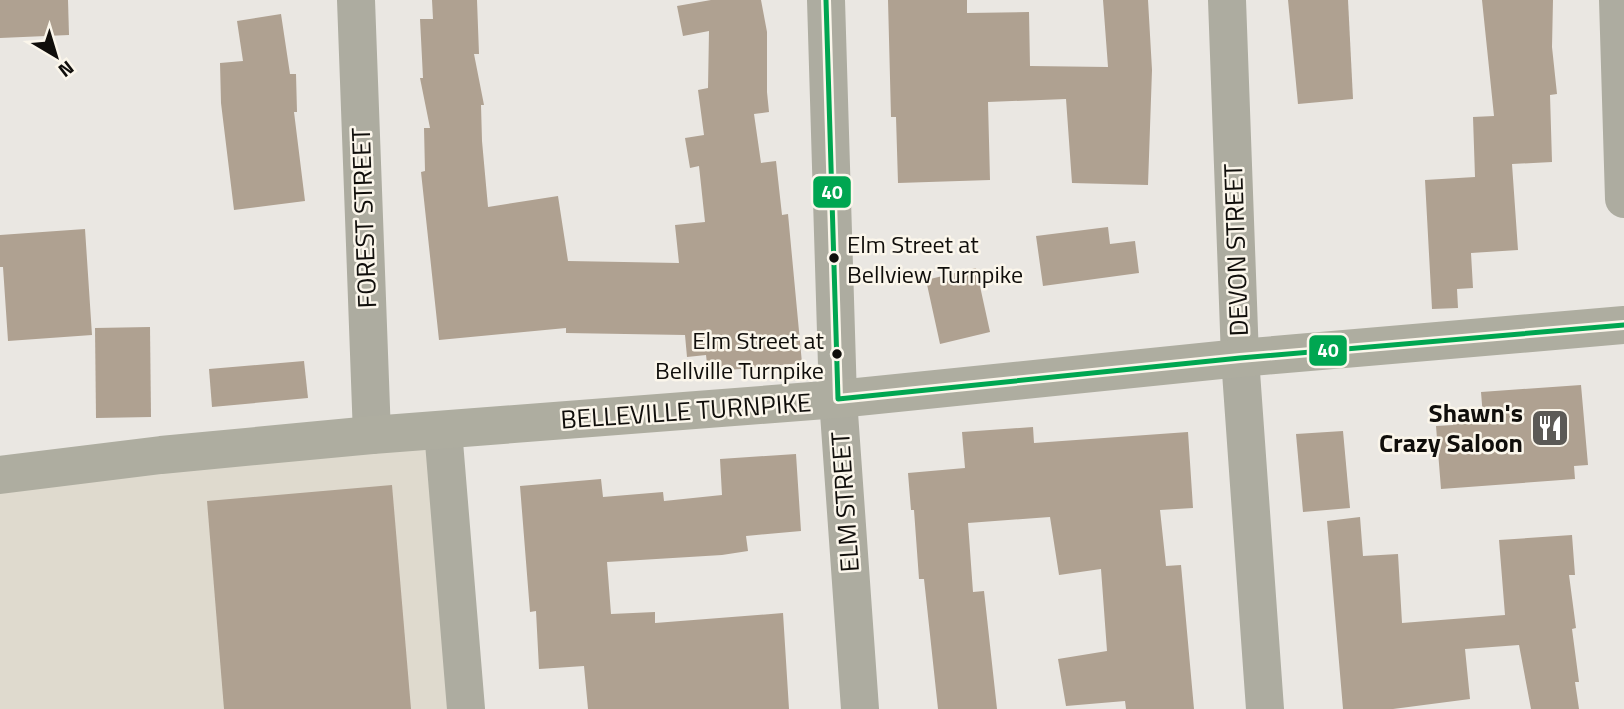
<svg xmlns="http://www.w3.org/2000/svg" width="1624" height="709" font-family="'Titillium Web',sans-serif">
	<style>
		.built { fill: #dfdace }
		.building { fill: #afa191 }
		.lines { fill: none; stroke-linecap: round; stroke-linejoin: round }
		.minor { stroke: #adaca0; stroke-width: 38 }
		.major { stroke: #aeada0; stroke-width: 38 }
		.bus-1-casing { stroke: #fbf6eb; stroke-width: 10 }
		.bus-1 { stroke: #00a651; stroke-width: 5 }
		.bus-dot { fill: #100e0b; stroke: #fbf6eb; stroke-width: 2.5 }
		.labels { text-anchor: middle; stroke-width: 5; stroke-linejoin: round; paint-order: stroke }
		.bus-label { font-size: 24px; fill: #100e0b; stroke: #fbf6eb; text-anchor: start }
		.street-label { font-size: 26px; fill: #100e0b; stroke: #fbf6eb }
		.poi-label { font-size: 26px; font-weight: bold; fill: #100e0b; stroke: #fbf6eb; text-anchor: end }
		.line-badge { stroke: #fbf6eb; stroke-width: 2.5 }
		.badge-label { font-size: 19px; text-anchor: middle; font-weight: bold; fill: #fff }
	</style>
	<rect width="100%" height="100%" fill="#eae7e2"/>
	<polygon class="built" points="443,430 466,709 0,709 0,475"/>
	<g class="building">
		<polygon points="0,0 68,0 69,35 0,38"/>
		<polygon points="432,0 477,0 479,54 474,54 484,105 481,105 482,141 488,207 558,196 568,261 679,263 675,225 705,222 699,166 690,168 685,138 704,135 698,90 708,88 709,31 683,36 677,6 711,0 761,0 767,32 767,92 769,112 754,114 761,163 776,161 782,215 788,214 802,363 708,372 706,355 687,357 685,335 566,333 566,328 439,340 421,172 425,171 424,128 430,128 420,78 423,78 420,19 433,19"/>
		<polygon points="888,0 967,0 967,13 1029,12 1030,66 1108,67 1103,0 1148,0 1152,70 1148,185 1072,183 1066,99 988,102 990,180 898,183 896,117 891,117"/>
		<polygon points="1288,0 1348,0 1353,99 1298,104"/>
		<polygon points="1482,0 1553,0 1552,47 1557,94 1550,95 1552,162 1512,164 1518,250 1471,253 1473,288 1457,289 1458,308 1432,309 1425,180 1475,177 1473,117 1494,116"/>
		<polygon points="281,14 290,74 296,74 297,112 294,112 305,201 234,210 221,103 220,63 243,61 237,21"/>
		<polygon points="1108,227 1110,244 1135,241 1139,273 1043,286 1036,236"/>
		<polygon points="85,229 92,335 8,341 3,267 0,267 0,235"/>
		<polygon points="976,268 990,332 940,344 926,280"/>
		<polygon points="150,327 151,417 96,418 95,328"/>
		<polygon points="304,361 308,398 212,407 209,369"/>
		<polygon points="1581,385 1588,465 1574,466 1575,479 1441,489 1436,426 1453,425 1453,419 1483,417 1481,392"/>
		<polygon points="1033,427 1034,443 1188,432 1193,508 1160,510 1166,566 1181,565 1194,709 1126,709 1125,701 1066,706 1058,659 1107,651 1101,569 1059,575 1050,517 968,523 973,592 984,591 997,709 938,709 924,579 919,579 914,510 911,510 908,473 965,468 962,432"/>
		<polygon points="1343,431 1350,508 1303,512 1296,434"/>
		<polygon points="796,454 801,531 746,536 748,551 722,555 607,562 611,614 655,612 655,623 783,613 789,709 588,709 584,666 539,669 536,611 530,612 520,486 601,479 603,497 663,492 664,501 722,495 720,459"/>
		<polygon points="392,485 411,709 224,709 207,501"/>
		<polygon points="1360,517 1363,556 1398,554 1402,623 1505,615 1499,540 1572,535 1575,575 1569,575 1576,628 1572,629 1579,682 1575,682 1579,709 1531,709 1519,645 1465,649 1470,699 1393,709 1343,709 1327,521"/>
	</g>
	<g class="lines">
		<g class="minor">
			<polyline points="356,0 372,435"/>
			<polyline points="826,0 838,399 860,709"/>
			<polyline points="1227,0 1240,358 1265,709"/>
			<polyline points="1618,0 1624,199"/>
			<polyline points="443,430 466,709"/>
		</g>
		<polyline class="major" points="0,475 161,455 372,435 838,399 1240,358 1624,325"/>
		<defs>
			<polyline id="bus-1" points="826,0 838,399 1240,358 1624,325"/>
		</defs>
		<use href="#bus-1" class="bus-1-casing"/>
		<use href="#bus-1" class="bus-1"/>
	</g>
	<defs>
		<symbol id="restaurant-square" viewBox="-11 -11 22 22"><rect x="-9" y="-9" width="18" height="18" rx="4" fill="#5c5a56" stroke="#fbf6eb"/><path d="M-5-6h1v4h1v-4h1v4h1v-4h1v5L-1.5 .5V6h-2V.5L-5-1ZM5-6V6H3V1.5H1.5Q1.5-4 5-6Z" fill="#fff"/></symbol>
	</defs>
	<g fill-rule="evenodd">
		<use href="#restaurant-square" x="1528" y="406" width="44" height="44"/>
	</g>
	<g class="bus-dot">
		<circle cx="834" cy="258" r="6"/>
		<circle cx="837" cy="354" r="6"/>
	</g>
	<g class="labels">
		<g class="bus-label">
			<text x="847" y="253">Elm Street at<tspan x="847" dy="30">Bellview Turnpike</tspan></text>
			<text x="824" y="349" text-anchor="end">Elm Street at<tspan x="824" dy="30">Bellville Turnpike</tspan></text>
		</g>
		<g class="street-label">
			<text transform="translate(364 218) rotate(-92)" y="9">FOREST STREET</text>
			<text transform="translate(1236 250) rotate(-92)" y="9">DEVON STREET</text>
			<text transform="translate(686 411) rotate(-4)" y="9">BELLEVILLE TURNPIKE</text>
			<text transform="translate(845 502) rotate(-94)" y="9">ELM STREET</text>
		</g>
		<g class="poi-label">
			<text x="1523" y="422">Shawn's<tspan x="1523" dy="30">Crazy Saloon</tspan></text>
		</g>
	</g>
	<g class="line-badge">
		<rect x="812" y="175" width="40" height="34" rx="7" fill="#00a651"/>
		<rect x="1308" y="334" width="40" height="33" rx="7" fill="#00a651"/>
	</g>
	<g class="badge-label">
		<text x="832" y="199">40</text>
		<text x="1328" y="357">40</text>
	</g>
	<g transform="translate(56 56) rotate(142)" stroke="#fbf6eb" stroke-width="5" paint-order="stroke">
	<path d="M0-5L12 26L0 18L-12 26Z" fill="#100e0b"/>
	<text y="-10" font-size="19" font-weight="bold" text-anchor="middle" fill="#100e0b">N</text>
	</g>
</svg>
